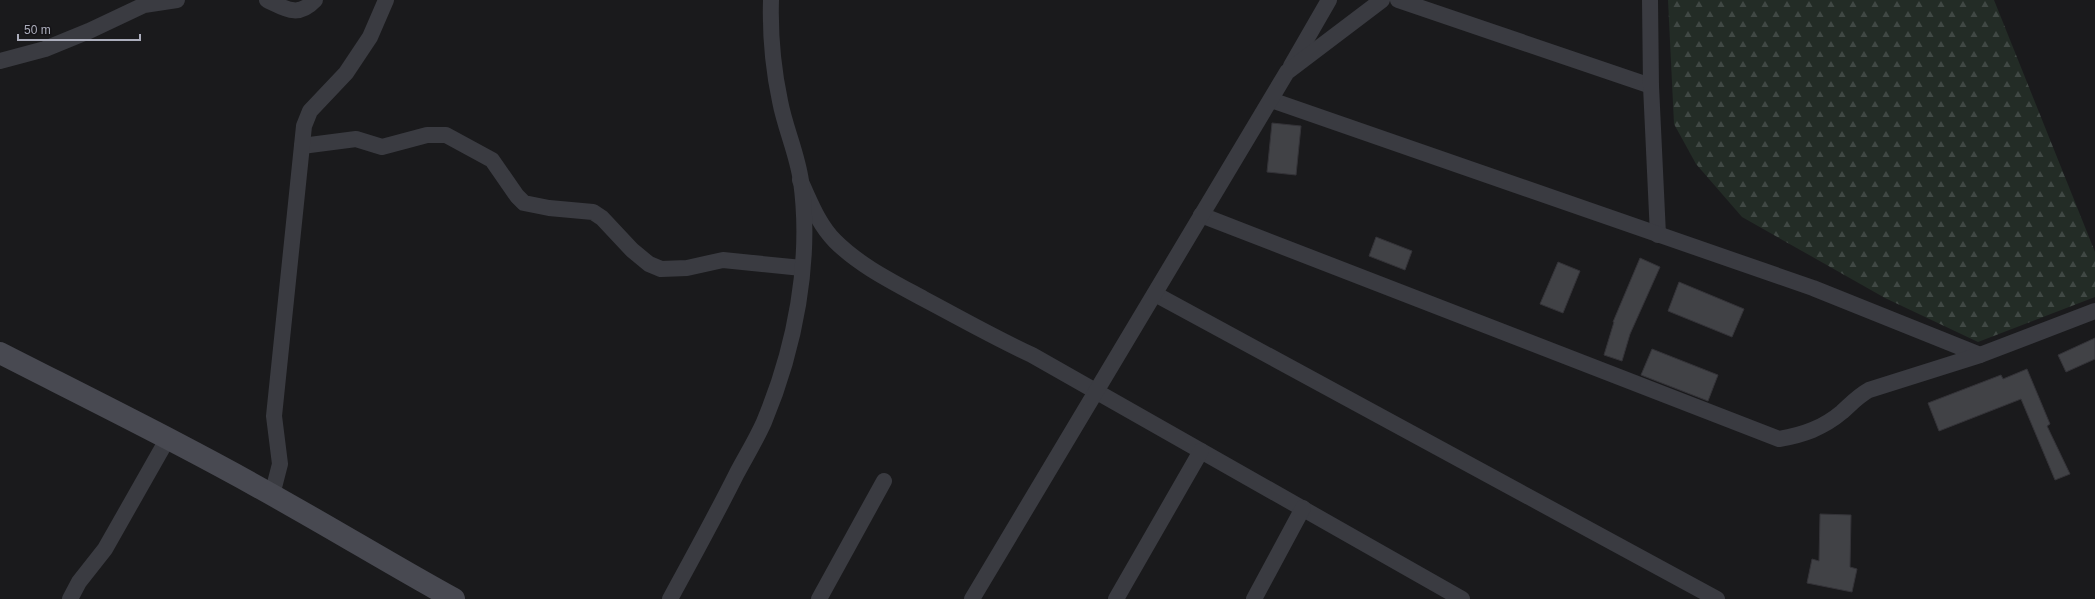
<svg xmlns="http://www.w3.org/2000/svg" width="2095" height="599" font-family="Arial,sans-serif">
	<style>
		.forest { fill: url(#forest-firs) }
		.building { fill: #414246; stroke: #343338 }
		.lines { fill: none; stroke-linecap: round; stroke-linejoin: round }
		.street { stroke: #3a3b41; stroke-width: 16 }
		.secondary { stroke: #484951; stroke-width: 22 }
	</style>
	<defs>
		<pattern id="forest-firs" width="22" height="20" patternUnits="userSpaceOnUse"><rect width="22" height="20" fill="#232c26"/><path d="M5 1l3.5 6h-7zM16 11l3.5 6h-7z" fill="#404844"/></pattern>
	</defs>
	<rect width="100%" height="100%" fill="#1a1a1c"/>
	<polygon class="forest" points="1668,0 1994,0 2095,252 2095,297 1978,342 1885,298 1742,217 1696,164 1674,124"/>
	<g class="building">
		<polygon points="1272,123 1301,126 1296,175 1267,172"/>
		<polygon points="1376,237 1412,251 1405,270 1369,256"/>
		<polygon points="1640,258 1660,267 1630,334 1622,361 1604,355 1614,322 1613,322"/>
		<polygon points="1558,262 1580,271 1563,313 1540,304"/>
		<polygon points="1679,282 1744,309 1732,337 1668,311"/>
		<polygon points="2095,338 2095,359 2066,372 2058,355"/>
		<polygon points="1652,349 1718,375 1708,401 1641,375"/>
		<polygon points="2027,369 2050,424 2047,426 2070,474 2055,480 2021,399 1939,431 1928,403 2001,375 2003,379"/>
		<polygon points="1820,514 1851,515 1850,567 1857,569 1852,592 1807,583 1812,559 1819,561"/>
	</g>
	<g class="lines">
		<g class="street">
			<path d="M 267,0 C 286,9 298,18 315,0"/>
			<polyline points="1398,0 1651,86"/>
			<polyline points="1650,0 1651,86 1658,235"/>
			<polyline points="0,61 45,49 89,31 144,5 177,0"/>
			<polyline points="1291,66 1329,0"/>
			<polyline points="1271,100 1813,288 1980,355"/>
			<polyline points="302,146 356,139 382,147 427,135 446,135 492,160 517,196 524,203 549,208 593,212 602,218 632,250 649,264 661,269 687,268 723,260 802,268"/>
			<path d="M 800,180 C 810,201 818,224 835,241 C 860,266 893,282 924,299 C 960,318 995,338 1032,355 L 1462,599"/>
			<path d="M 1201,215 L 1779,439 C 1803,435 1823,428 1842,412 C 1851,404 1858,396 1869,390 L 1980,355 L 2095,311"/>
			<polyline points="1155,294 1717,599"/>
			<polyline points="272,495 280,464 274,416 304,126 310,111 346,73 370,37 386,0"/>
			<polyline points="70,599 79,582 105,549 168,438"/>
			<path d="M 670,599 C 693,557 716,515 737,473 C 746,456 756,440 764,422 C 795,348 812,261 801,181 C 797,153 785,128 780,101 C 773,68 770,33 771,0"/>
			<polyline points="819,599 884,481"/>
			<polyline points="972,599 1287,72 1382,0"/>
			<polyline points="1116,599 1201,451"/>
			<polyline points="1254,599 1303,508"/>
		</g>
		<path class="secondary" d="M 0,353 C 100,404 200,453 297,509 C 350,539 401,570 454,599"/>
	</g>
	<path d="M18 34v6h122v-6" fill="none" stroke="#acaebc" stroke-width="2"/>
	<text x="24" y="34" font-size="12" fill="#acaebc" stroke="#151417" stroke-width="3" paint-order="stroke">50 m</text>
</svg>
